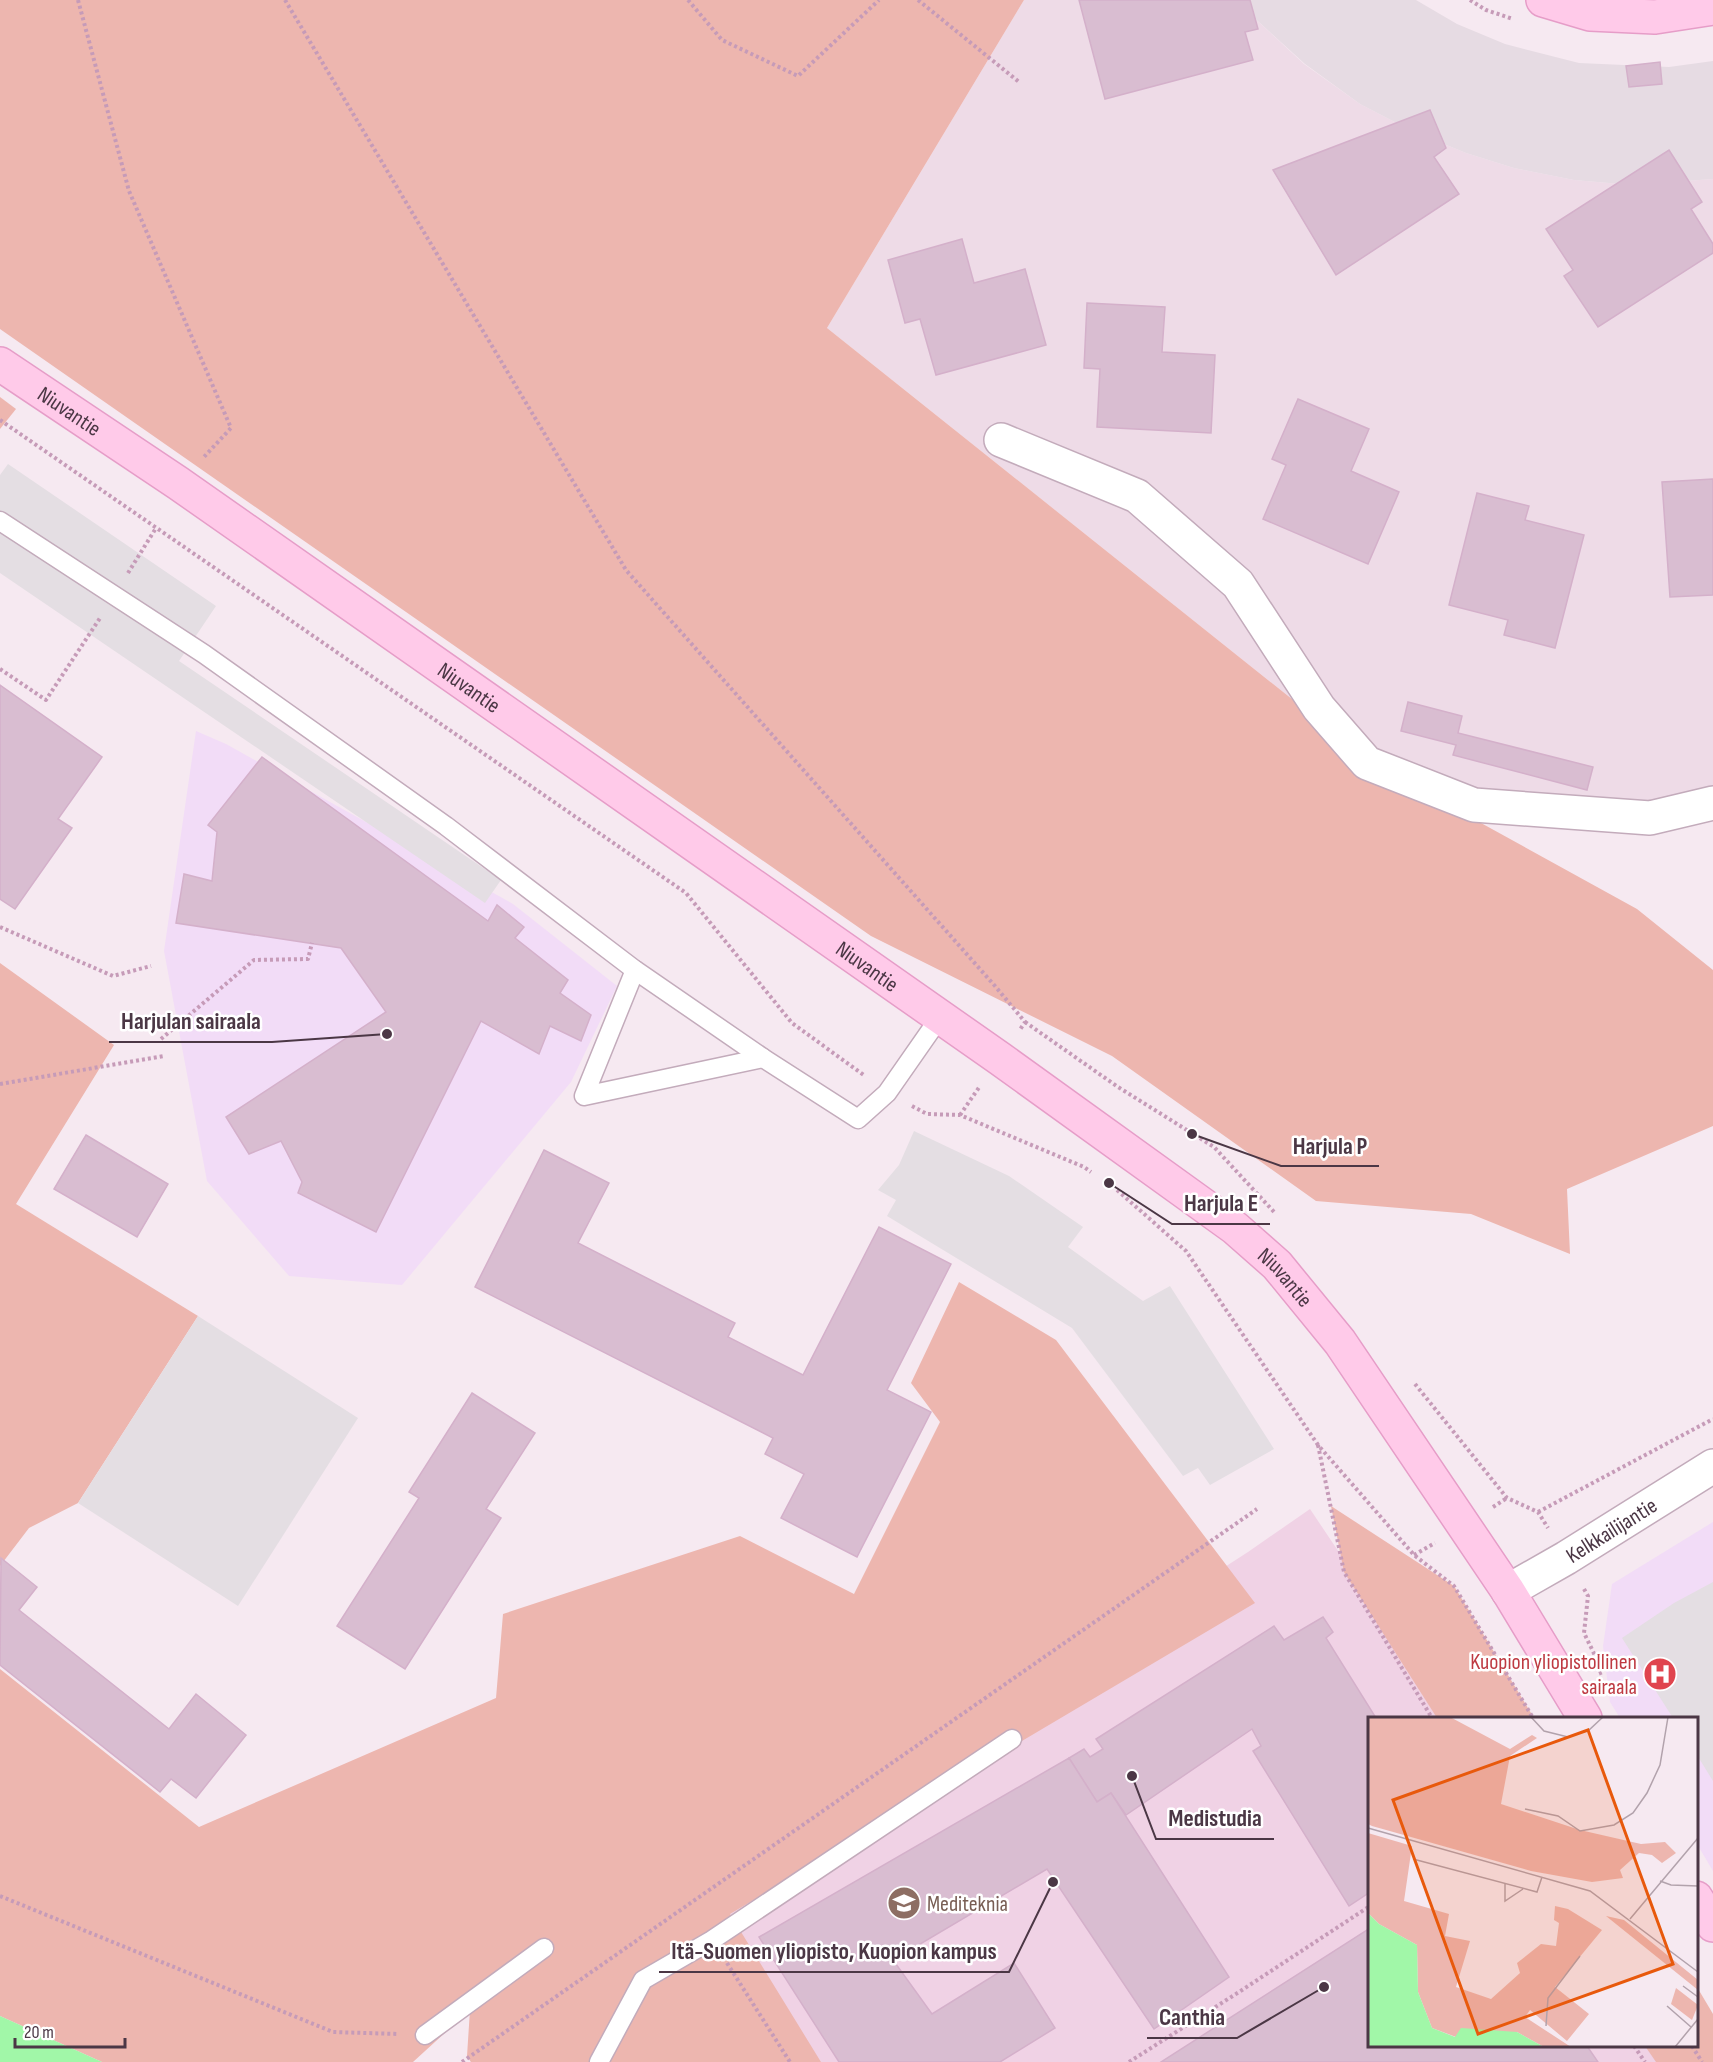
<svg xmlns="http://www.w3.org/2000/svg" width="1713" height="2062" font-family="'Sofia Sans Condensed',sans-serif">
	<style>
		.residential { fill: #eedbe7 }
		.industrial { fill: #e6dbe3 }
		.education { fill: #f0d2e5 }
		.medical { fill: #f2dcf7 }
		.green { fill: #edb6af }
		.parking { fill: #e4dee3 }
		.water { fill: #a1f7a8 }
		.building { fill: #d9bdd1; stroke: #d4b0ca; stroke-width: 1.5 }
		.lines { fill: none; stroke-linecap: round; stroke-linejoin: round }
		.lane-casing { stroke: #c3abbb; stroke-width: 21 }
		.street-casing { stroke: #c3abbb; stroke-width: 36 }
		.secondary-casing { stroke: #e69dc8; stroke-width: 36 }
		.path { stroke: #c69bb8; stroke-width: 4; stroke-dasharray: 3 3; stroke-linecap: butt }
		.lane { stroke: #fff; stroke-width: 18 }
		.street { stroke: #fff; stroke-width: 33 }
		.secondary { stroke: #ffcae9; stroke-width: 33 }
		.labels { text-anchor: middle; stroke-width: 5; stroke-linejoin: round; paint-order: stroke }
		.street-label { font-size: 22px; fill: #4b3745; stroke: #fff }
		.health-label { font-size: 22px; fill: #be3a42; stroke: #fff; text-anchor: end }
		.education-label { font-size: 22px; fill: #785e54; stroke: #fff; text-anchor: start }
		.inset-road { fill: none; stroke: #b2a2ac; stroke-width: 1.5 }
		.view { fill: #e8590c; fill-opacity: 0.15; stroke: #e8590c; stroke-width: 3 }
		.inset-edge { fill: none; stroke: #4b3745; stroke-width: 3 }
		.leader { fill: none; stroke: #4b3745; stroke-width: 2 }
		.callout-dot { fill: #4b3745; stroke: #fff; stroke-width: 2 }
		.callout-label { font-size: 24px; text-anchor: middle; font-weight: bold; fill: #4b3745; stroke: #fff; stroke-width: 5; stroke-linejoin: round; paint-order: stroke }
	</style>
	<rect width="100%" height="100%" fill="#f6e9f1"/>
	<polygon class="residential" points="1024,0 1246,0 1249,13 1304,64 1360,104 1412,131 1466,153 1514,168 1574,180 1632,185 1713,179 1713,812 1596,818 1372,763 827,328"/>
	<polygon class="industrial" points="1246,0 1416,0 1457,24 1505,44 1579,63 1669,67 1713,61 1713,179 1632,185 1574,180 1514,168 1466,153 1412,131 1360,104 1305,64 1249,13"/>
	<polygon class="education" points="1310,1509 1450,1718 1370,1718 1370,2046 1663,2046 1673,2062 471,2062 467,2056 1248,1552"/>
	<g class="medical">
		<polygon points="196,731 226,744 513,904 617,986 571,1082 402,1285 289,1276 207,1181 164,951"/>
		<polygon points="1713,1522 1713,1871 1697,1844 1696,1718 1620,1718 1610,1702 1603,1646 1612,1584"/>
	</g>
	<g class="green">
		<polygon points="0,0 1024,0 827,328 1372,763 1637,909 1713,970 1713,1126 1567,1189 1570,1254 1471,1214 1316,1201 1112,1056 871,936 0,329"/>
		<polygon points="0,397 16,409 0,429"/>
		<polygon points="0,963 114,1045 16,1204 198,1316 78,1503 29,1528 0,1566"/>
		<polygon points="959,1282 1056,1340 1255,1603 730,1914 821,2062 471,2062 467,2056 470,2010 413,2062 102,2062 0,2016 0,1669 199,1827 496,1698 503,1614 740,1536 854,1594 940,1422 911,1383"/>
		<polygon points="1331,1506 1454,1586 1534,1718 1437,1718 1344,1572"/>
		<polygon points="1697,1987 1713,2014 1713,2062 1656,2062 1645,2046 1696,2046"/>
	</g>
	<g class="parking">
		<polygon points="8,464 216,606 179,661 501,880 485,903 0,573 0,475"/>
		<polygon points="914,1131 1009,1176 1083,1227 1068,1247 1143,1301 1170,1286 1274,1449 1210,1485 1198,1468 1183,1476 1072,1328 887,1216 896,1200 878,1190 899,1165"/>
		<polygon points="198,1316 358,1418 238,1606 78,1503"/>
		<polygon points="1713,1582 1713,1781 1697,1755 1696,1718 1673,1718 1622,1638 1674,1603"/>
	</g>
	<polygon class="water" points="0,2016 102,2062 0,2062"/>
	<g class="building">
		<polygon points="1079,0 1250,0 1258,29 1245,32 1253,60 1105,99"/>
		<polygon points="1660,62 1662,84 1629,87 1626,66"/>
		<polygon points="1430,110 1446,148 1434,157 1459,194 1336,275 1273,170"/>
		<polygon points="1669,150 1702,202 1691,209 1713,244 1713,253 1598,327 1564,276 1573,270 1546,229"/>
		<polygon points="962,239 974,283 1025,269 1046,345 936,375 920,319 905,323 888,260"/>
		<polygon points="1087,303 1165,307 1162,352 1215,355 1211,433 1097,427 1100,369 1084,368"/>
		<polygon points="1298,399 1369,429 1351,471 1399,492 1368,564 1263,519 1286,465 1272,459"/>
		<polygon points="1713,479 1713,595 1670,597 1662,482"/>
		<polygon points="1477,493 1529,506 1525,520 1584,535 1555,648 1504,635 1508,620 1449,605"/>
		<polygon points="0,685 102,757 58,819 72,828 15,909 0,899"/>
		<polygon points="1408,702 1462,716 1458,733 1593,767 1587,790 1453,755 1456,745 1401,731"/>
		<polygon points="262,757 488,921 497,905 524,927 515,938 568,980 560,993 591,1015 581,1041 550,1026 539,1054 481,1021 376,1232 298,1193 302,1182 281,1141 249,1154 226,1117 386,1012 341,948 176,923 184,874 212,881 217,832 208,825"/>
		<polygon points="86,1135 168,1184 137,1237 54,1189"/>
		<polygon points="544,1150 609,1183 578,1243 735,1323 728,1337 803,1375 879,1227 951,1264 887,1390 931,1412 857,1557 781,1518 804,1474 765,1454 773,1438 475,1287"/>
		<polygon points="472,1393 535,1433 486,1509 501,1518 405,1669 337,1626 419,1498 409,1492"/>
		<polygon points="1,1558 37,1587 19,1610 169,1729 196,1694 246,1735 196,1798 171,1779 160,1792 0,1665"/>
		<polygon points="1323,1617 1333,1632 1326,1638 1376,1718 1370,1718 1370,1892 1349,1906 1253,1751 1261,1746 1252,1729 1126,1815 1111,1793 1097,1802 1069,1758 1084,1749 1090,1757 1103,1749 1096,1739 1274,1626 1284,1640"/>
		<polygon points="1069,1758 1097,1802 1111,1793 1229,1977 1154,2029 1047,1869 893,1960 932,2014 1014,1963 1055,2028 1000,2062 839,2062 759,1937"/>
		<polygon points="1370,1928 1370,2046 1587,2046 1598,2062 1161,2062"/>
	</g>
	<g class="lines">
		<defs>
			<g id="lane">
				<polyline points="0,521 204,654 446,826 635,970 763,1058 858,1119 887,1093 940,1017"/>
				<polyline points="635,970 584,1096 763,1058"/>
				<polyline points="425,2035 544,1948"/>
				<polyline points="599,2062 643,1980 712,1940 1012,1739"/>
			</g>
			<g id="street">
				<polyline points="1001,440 1137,496 1238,584 1319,708 1367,763 1474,805 1650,818 1713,803"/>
				<path id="s1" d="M 1508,1591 L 1566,1558 L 1713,1466"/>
			</g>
			<g id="secondary">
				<polyline points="1543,0 1590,14 1655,17 1713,8"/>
				<path id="s2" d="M 0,364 L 178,483 L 999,1058 L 1235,1228 L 1277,1265 L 1340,1342 L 1508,1591 L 1585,1718"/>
				<polyline points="1696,1898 1713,1925"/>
			</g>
		</defs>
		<use href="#lane" class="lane-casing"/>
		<use href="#street" class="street-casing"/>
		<use href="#secondary" class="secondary-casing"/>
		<g class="path">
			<polyline points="78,0 129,191 231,428 203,458"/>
			<polyline points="285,0 626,570 995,986 1025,1022 1019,1031"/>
			<polyline points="688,0 722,40 798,76 879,0"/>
			<polyline points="918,0 1019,82"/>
			<polyline points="1470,0 1486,10 1513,19"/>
			<polyline points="0,420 686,893 792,1023 865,1076"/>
			<polyline points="128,573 156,528"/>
			<polyline points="0,669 46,700 100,618"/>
			<polyline points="0,927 113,976 151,966"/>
			<polyline points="1025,1022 1118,1087 1214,1147 1275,1213"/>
			<polyline points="161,1039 254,960 308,959 312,943"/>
			<polyline points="0,1084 164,1056"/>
			<polyline points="912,1106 927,1114 960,1115 1084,1167 1091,1172"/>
			<polyline points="960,1115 980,1086"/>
			<polyline points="1117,1190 1186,1251 1318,1445 1414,1555 1454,1586 1533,1718"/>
			<polyline points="1415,1384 1507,1498 1538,1512 1548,1528"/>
			<polyline points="1318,1445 1344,1572 1432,1718"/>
			<polyline points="1493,1507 1507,1498"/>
			<polyline points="1538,1512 1713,1419"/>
			<polyline points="1414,1555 1435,1543"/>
			<polyline points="1584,1589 1588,1596 1584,1633 1603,1672 1598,1674"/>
			<polyline points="0,1896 333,2032 398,2034"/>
			<polyline points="727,1963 790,2062"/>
			<polyline points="1634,2046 1645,2062"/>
			<polyline points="1692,2046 1702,2062"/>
			<polyline points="462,2062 1257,1509"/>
			<polyline points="1129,2062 1239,1992 1370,1906"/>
		</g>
		<use href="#lane" class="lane"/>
		<use href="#street" class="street"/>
		<use href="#secondary" class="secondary"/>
	</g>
	<defs>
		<symbol id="hospital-disc" viewBox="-11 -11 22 22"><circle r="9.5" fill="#e0444e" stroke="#fff"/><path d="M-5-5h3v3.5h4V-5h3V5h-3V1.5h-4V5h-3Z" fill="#fff"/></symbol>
		<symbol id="university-disc" viewBox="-11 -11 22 22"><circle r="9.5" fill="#8d6e63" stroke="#fff"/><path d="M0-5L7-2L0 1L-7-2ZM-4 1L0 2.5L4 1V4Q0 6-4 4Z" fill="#fff"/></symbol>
	</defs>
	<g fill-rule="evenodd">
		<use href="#hospital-disc" x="1641" y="1655" width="38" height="38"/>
		<use href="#university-disc" x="885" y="1884" width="38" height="38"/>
	</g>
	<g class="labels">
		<g class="street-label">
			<text dy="8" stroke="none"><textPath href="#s2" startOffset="84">Niuvantie</textPath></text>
			<text dy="8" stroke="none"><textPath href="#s2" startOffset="570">Niuvantie</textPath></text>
			<text dy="8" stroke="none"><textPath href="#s2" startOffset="1056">Niuvantie</textPath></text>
			<text dy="8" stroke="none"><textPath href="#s2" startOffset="1578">Niuvantie</textPath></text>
			<text dy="8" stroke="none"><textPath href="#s1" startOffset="120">Kelkkailijantie</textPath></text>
		</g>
		<g class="health-label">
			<text x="1637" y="1669">Kuopion yliopistollinen<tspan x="1637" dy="25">sairaala</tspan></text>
		</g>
		<g class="education-label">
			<text x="927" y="1911">Mediteknia</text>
		</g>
	</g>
	<g transform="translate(1368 1717)">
		<rect width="330" height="330" fill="#f6e9f1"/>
		<path d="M 0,0 L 82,0 L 142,32 L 164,18 L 169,21 L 142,39 L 133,87 L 212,113 L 273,127 L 297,125 L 308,136 L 294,146 L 284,138 L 271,136 L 252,153 L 255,161 L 224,165 L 163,154 L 4,109 L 0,107 ZM 0,116 L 44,129 L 36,184 L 81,197 L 77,219 L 102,224 L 88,270 L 123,282 L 152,256 L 149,246 L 173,227 L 188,229 L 191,206 L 186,203 L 187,189 L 200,192 L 234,213 L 187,270 L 221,297 L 199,324 L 162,293 L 157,300 L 203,330 L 176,330 L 149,315 L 88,320 L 64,311 L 50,275 L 49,228 L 11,207 L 0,196 ZM 238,199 L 256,203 L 330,263 L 330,273 ZM 308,271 L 330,288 L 324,303 L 303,287 Z" fill="#edb6af"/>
		<path d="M 0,196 L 11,207 L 49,228 L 50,275 L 64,311 L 87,320 L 93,311 L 149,315 L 176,330 L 0,330 Z" fill="#a1f7a8"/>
		<path class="inset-road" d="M 163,0 L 176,14 L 200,20 L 221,13 L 235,0M 157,92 L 190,99 L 212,114 L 246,108 L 265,96 L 279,76 L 292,48 L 300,0M 0,111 L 222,174 L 330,255M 45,142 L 169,175 L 174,160M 292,164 L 303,168 L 330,169M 137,167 L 137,184 L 155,172M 262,202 L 330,121M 315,269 L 330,280M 299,289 L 323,310M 178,309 L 180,281 L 212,239M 307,330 L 330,302"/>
		<path class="view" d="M 220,13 L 305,247 L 110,317 L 25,83 Z"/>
		<rect width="330" height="330" class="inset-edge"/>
	</g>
	<path class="leader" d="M387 1034L272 1042H109M1192 1134L1281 1166H1379M1109 1183L1172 1224H1270M1132 1776L1156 1839H1274M1053 1882L1009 1972H659M1324 1987L1237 2038H1147"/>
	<g class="callout-dot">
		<circle cx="387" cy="1034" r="6"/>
		<circle cx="1192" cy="1134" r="6"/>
		<circle cx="1109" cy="1183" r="6"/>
		<circle cx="1132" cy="1776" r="6"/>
		<circle cx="1053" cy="1882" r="6"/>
		<circle cx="1324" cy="1987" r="6"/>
	</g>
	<g class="callout-label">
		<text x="191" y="1029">Harjulan sairaala</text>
		<text x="1330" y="1154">Harjula P</text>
		<text x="1221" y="1211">Harjula E</text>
		<text x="1215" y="1826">Medistudia</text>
		<text x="834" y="1959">Itä-Suomen yliopisto, Kuopion kampus</text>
		<text x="1192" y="2025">Canthia</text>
	</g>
	<path d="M15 2038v9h110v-9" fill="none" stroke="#4b3745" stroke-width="3"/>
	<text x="24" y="2038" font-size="18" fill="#4b3745" stroke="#ffffff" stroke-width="4.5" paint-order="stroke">20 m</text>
</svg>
